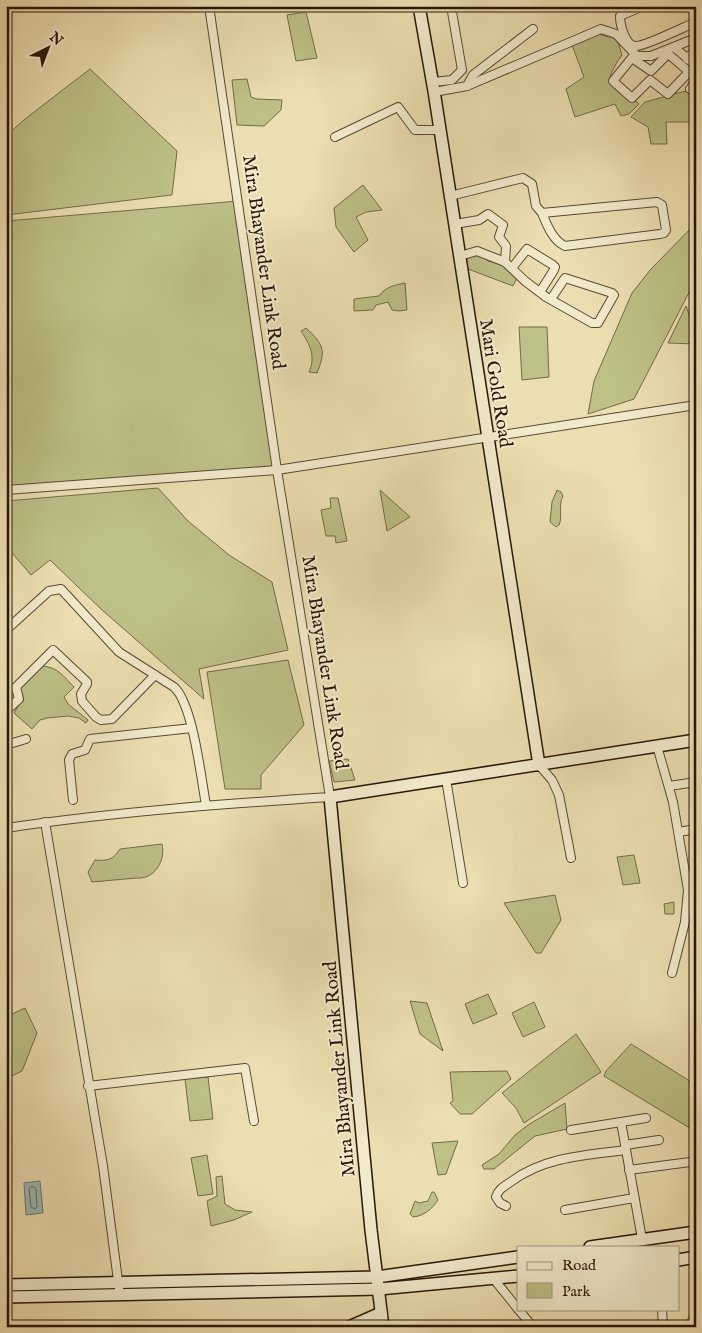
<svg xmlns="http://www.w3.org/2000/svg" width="702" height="1333" font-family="'IM FELL English',serif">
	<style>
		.green { fill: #bdc087; stroke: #736b48 }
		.water { fill: #9cb9b6; stroke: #6e7871 }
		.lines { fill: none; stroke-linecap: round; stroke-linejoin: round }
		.shore { stroke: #626860; stroke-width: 1 }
		.street-casing { stroke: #5a4833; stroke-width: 10 }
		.secondary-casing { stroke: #291609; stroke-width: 14 }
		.street { stroke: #f2eacc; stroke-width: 8 }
		.secondary { stroke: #f2eacc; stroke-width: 11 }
		.labels { text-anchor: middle; stroke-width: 4; stroke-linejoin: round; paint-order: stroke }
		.street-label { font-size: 19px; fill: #291609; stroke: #f2eacc }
	</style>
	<rect width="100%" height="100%" fill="#ebdeb0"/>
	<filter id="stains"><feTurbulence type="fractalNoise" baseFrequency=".004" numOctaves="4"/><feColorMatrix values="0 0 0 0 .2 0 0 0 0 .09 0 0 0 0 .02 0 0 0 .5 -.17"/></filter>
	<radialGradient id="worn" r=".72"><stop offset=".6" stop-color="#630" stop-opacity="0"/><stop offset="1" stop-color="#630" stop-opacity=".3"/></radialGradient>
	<g class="green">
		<polygon points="306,12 317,58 296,61 287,15"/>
		<path d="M 598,34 L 617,39 L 622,55 C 601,85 609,86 637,102 L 639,104 L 629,114 L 621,116 L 615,104 L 575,117 L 566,89 L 584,77 L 572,45 Z"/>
		<polygon points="90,69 177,151 172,195 6,215 6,136 25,119"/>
		<polygon points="247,79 251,97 257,99 282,100 281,110 264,126 237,125 232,80"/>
		<polygon points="693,89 696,96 696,122 666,122 667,144 651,144 648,127 631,117 645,102"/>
		<polygon points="363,185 382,210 366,212 356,217 368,240 354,252 336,227 334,208"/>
		<polygon points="238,201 277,470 6,490 6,221"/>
		<polygon points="696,223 696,279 634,399 588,414 594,381 632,293 651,269"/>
		<polygon points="475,252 482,256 488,261 509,266 509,272 517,278 513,286 468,269 466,258 469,255"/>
		<path d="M 405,283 L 407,310 L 399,311 L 392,310 L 388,302 L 376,305 L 373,310 L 354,311 L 354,299 L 379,296 C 385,287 395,285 405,283 Z"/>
		<polygon points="686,306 696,333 696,344 668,343"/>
		<polygon points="519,327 547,327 549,377 522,380"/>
		<path d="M 306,328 C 324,345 326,350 317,373 L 309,372 C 316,356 310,345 301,331 Z"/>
		<polygon points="158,488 188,521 229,555 272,582 288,650 199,669 204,699 102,610 50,560 31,575 6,546 6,501"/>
		<polygon points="380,490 410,517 387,531"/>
		<path d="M 557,490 L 561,492 L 563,496 C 558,505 563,516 559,525 L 556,527 L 550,522 L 552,502 Z"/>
		<polygon points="330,498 338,498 347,541 336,543 335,536 326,536 321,510 331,508"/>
		<polygon points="288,660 304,725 261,775 261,789 225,789 207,672"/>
		<path d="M 42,666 C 58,667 63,676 74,687 L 64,697 L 68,704 L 88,720 L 86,723 L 79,718 L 68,716 L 47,718 L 40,720 L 32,729 L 14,713 L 22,700 L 23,695 L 18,689 L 33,670 Z"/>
		<polygon points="348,759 355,780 334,782 329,761"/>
		<path d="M 162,844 C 166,861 154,880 136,878 L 92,882 L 88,872 L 95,860 C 108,861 113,860 120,849 Z"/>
		<polygon points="634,855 640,883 623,885 617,857"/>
		<polygon points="555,895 561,920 541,953 536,953 504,903"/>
		<polygon points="674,902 674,914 665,914 664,904"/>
		<polygon points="488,994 497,1014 473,1024 465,1004"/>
		<polygon points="410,1001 427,1003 443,1051 420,1034"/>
		<polygon points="534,1002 545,1027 523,1037 512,1013"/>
		<polygon points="25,1008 37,1033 22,1071 6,1079 6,1017"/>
		<polygon points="576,1034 601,1072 524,1123 516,1108 502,1093"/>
		<polygon points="631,1044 696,1085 696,1118 693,1130 604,1076 606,1071"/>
		<polygon points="507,1071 511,1079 472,1114 460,1114 450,1103 453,1101 450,1072"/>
		<polygon points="208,1077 213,1119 190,1121 185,1079"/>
		<polygon points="565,1103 567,1129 535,1136 494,1169 484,1169 482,1165 499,1154 515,1135 528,1125"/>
		<polygon points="458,1141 446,1174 438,1175 432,1143"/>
		<polygon points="207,1155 213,1194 198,1196 191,1158"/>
		<polygon points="222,1176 225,1204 235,1210 252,1212 234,1220 211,1226 207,1201 217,1196 216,1177"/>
		<path d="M 432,1192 L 434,1192 L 438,1200 C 432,1209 424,1216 413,1217 L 410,1214 L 415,1201 L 419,1203 L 428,1201 Z"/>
		<polygon points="696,1308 696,1327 682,1327 694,1310"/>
	</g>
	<polygon class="water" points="40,1181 43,1213 26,1215 24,1183"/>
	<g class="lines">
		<polygon class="shore" points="31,1187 34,1187 36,1189 37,1207 35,1209 31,1207 29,1189"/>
		<defs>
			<g id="street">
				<path d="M 643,6 L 620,16 C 620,24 625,46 636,46 C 646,46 684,27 696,22"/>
				<polyline points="6,7 10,6"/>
				<polyline points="674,47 696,66"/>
				<polyline points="635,54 613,81 632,98 650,80 668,94 687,74 687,70 665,51"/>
				<polyline points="632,58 651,71 666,56"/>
				<polyline points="687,59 696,49"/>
				<polyline points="696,81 690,89 696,94"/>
				<polyline points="433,82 452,80 462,70 451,6"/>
				<polyline points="467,86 473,75 533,29"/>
				<polyline points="434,92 467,86 601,29 616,34 637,56 651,56 696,38"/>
				<polyline points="335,137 398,107 415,130 440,130"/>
				<path d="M 450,196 L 523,178 L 532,184 L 536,206 L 542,213 L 657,202 L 662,205 L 666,230 L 664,233 L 660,234 L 565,246 C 553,241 547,225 542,213"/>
				<polyline points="455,224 479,220 488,214 503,225 499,237 506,246 505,262"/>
				<polyline points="460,256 477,251 505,262 525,281 546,297 592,323 598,323 614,295 612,293 565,278 551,299"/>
				<polyline points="512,268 527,249 553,265 555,267 554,270 540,292"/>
				<polyline points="6,490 277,470 696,405"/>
				<path d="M 6,630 L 49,591 L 61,589 L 119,652 L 174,687 C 193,704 201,778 206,805"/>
				<polyline points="6,711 19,699 16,687 53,650 87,682 87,684 81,694 82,701 96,717 101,720 112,719 155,675"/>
				<polyline points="6,745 26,739"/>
				<polyline points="657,746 673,802 688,890 685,922 672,973"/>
				<polyline points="539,765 552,780 559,795 571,858"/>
				<polyline points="446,779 463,883"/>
				<polyline points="669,786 696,782"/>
				<polyline points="73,800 69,760 72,754 85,750 90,739 192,728"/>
				<polyline points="45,822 103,1166 120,1296"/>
				<path d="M 6,828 C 114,812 222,804 330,797 L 277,470 L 209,6"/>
				<polyline points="679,832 696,829"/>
				<polyline points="686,876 696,874"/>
				<polyline points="88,1086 245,1068 254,1121"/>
				<polyline points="621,1122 642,1239"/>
				<polyline points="571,1130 646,1118"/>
				<polyline points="625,1145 659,1140"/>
				<polyline points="629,1170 690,1162"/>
				<path d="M 506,1206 L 500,1203 L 496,1197 C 499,1188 505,1186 512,1181 C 545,1157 586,1155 626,1150"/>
				<polyline points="565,1210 634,1198"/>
				<polyline points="493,1278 518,1309"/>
				<polyline points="518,1309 533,1327"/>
				<polyline points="662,1309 663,1327"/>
			</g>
			<g id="secondary">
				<polyline points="419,6 434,91 539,765"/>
				<polyline points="590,1247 696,1232"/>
				<polyline points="678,1260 696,1257"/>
				<polyline points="6,1285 377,1277 518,1257"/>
				<polyline points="6,1297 379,1289 518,1276"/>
				<polyline points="349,1327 381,1313"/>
				<polyline points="383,1327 371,1230 330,797 696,740"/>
			</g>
		</defs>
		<use href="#street" class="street-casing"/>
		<use href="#secondary" class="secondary-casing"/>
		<use href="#street" class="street"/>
		<use href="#secondary" class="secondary"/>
	</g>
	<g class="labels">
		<g class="street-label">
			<text transform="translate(265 262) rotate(82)" y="7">Mira Bhayander Link Road</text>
			<text transform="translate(497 383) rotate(81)" y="7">Mari Gold Road</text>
			<text transform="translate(326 662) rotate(81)" y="7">Mira Bhayander Link Road</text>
			<text transform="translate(338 1069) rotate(-95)" y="7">Mira Bhayander Link Road</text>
		</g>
	</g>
	<rect width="702" height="1333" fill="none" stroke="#ebdeb0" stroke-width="25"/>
	<rect x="8" y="8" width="687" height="1318" fill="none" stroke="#291609" stroke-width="2.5"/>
	<rect x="12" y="12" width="677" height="1308" fill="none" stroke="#291609"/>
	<rect x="517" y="1246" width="162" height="65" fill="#f2eacc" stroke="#a2957e"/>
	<rect x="527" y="1262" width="25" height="8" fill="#f2eacc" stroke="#a2957e"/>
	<text x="562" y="1270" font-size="15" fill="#291609">Road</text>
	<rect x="527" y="1283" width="25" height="15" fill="#bdc087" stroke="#a2957e"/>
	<text x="562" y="1296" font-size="15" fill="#291609">Park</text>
	<g transform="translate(48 48) rotate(42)" stroke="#f2eacc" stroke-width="4" paint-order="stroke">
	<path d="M0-4L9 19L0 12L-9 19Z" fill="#291609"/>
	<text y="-8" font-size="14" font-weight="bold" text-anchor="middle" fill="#291609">N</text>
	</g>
	<rect width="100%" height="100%" filter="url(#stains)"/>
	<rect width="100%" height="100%" fill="url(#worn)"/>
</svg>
